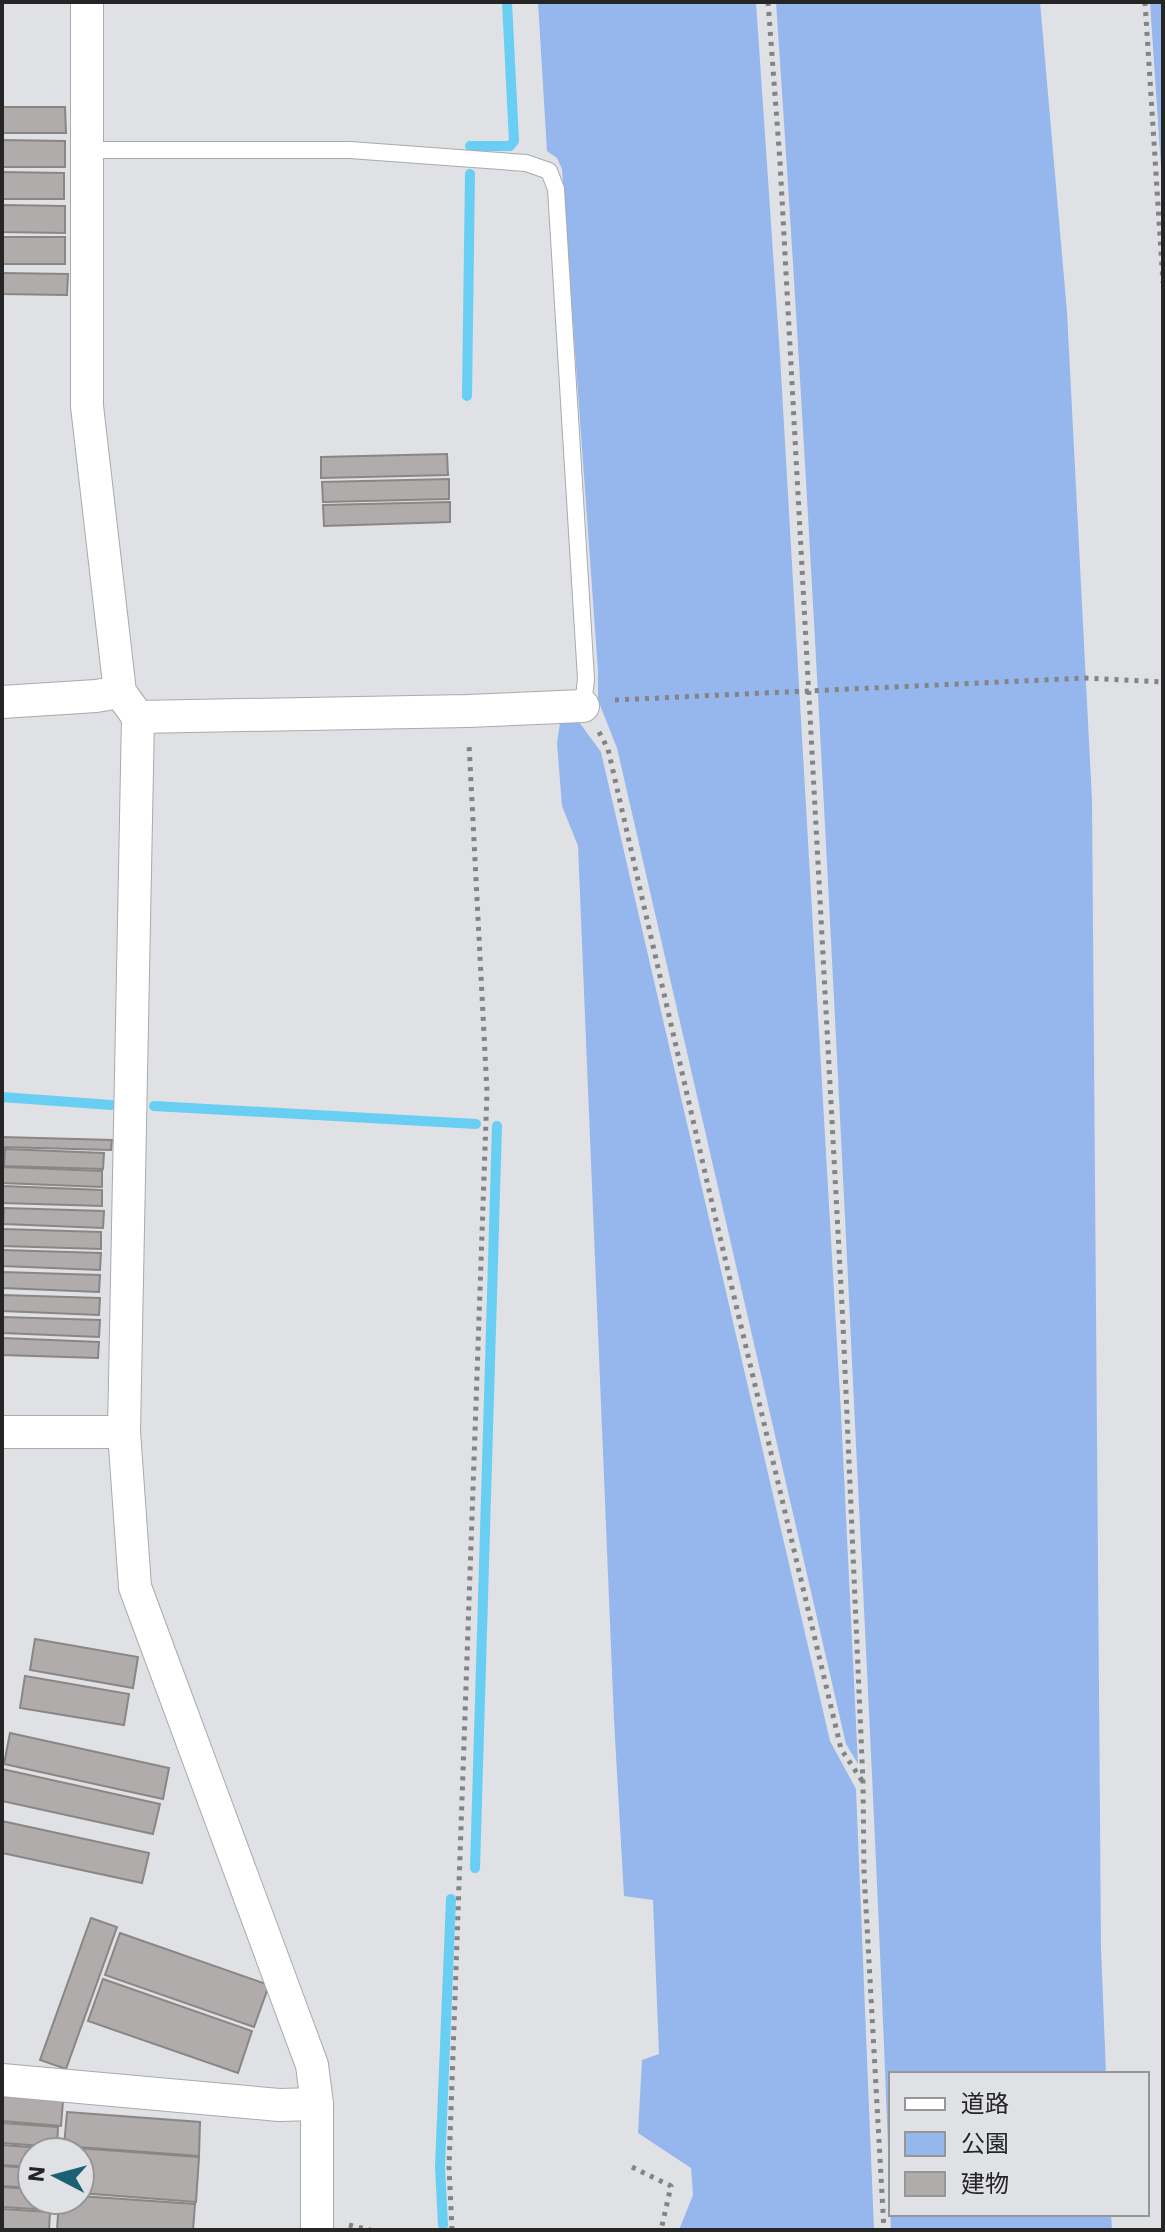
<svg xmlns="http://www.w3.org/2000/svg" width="1165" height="2232" font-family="'IBM Plex Sans','Noto Sans JP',sans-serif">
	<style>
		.green { fill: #96b6ee }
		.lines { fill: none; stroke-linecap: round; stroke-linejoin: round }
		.stream { stroke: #69cef4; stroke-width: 10 }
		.building { fill: #b0acab; stroke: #898685; stroke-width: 2 }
		.lane-casing { stroke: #a8aaad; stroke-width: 18 }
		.street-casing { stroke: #a8aaad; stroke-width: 34 }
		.path { stroke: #838486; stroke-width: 5; stroke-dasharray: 4 6; stroke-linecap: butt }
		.lane { stroke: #fff; stroke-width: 16 }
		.street { stroke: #fff; stroke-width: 32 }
	</style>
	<rect width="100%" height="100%" fill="#dfe1e4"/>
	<g class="green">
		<polygon points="538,2 756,2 780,356 841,1413 858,1764 846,1744 617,748 598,700 598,671 562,169 557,158 547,151"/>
		<path d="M 776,2 L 1040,2 L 1067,312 L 1092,800 L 1101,1948 L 1106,2074 L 891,2074 L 891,2214 L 1111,2214 L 1112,2230 L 891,2230 C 880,1913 863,1595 848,1278 C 827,853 805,427 776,2 Z"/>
		<polygon points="1150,2 1163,2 1163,197"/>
		<polygon points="579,722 601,752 830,1741 856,1789 874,2230 679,2230 693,2195 691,2168 638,2133 642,2060 659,2054 653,1900 624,1896 614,1720 578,846 562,806 557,743 560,723"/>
	</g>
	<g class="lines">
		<g class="stream">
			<polyline points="470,146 510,146 514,141 507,2"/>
			<polyline points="467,396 470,174"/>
			<polyline points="2,1097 111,1105"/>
			<polyline points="154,1106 476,1124"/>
			<polyline points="475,1868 497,1126"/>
			<polyline points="443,2225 440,2167 451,1899"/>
		</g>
	</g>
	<g class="building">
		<polygon points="2,107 65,107 66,133 2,133"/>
		<polygon points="2,140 65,141 65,167 2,167"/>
		<polygon points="2,172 64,173 64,199 2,199"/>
		<polygon points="2,205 65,206 65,233 2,232"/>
		<rect x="2" y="237" width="63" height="27"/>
		<polygon points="2,273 68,274 67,295 2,294"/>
		<polygon points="447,454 448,475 321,478 321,457"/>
		<polygon points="449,479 449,499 323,502 322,482"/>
		<polygon points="450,502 450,522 324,526 323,505"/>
		<polygon points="2,1137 112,1140 111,1150 2,1147"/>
		<polygon points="5,1149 104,1153 103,1169 4,1166"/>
		<polygon points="3,1167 102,1171 102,1187 2,1183"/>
		<polygon points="3,1186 102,1190 102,1206 2,1203"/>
		<polygon points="4,1208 104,1211 103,1228 3,1224"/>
		<polygon points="2,1229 101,1232 101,1249 2,1246"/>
		<polygon points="2,1250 101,1253 100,1270 2,1266"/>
		<polygon points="2,1272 100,1275 99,1292 2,1288"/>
		<polygon points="2,1295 100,1298 99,1315 2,1311"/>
		<polygon points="2,1317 100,1320 99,1337 2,1333"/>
		<polygon points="2,1338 99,1342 98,1358 2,1355"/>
		<polygon points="35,1639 138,1657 133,1688 30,1670"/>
		<polygon points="25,1676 129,1694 124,1725 20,1708"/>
		<polygon points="10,1733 169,1768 163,1799 4,1764"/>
		<polygon points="2,1769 160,1804 153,1834 2,1801"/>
		<polygon points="2,1821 149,1853 142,1883 2,1853"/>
		<polygon points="91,1918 117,1927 66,2069 40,2060"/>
		<polygon points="120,1933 269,1985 254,2027 105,1975"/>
		<polygon points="103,1979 252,2031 238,2073 88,2021"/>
		<polygon points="2,2096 63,2101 61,2126 2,2121"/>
		<polygon points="67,2112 200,2122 199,2156 64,2146"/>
		<polygon points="2,2123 58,2127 57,2147 2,2143"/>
		<polygon points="2,2145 56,2149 55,2152 32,2152 32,2167 2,2165"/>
		<polygon points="64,2147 199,2157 196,2202 80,2193 80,2152 63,2152"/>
		<polygon points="2,2166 32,2168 32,2188 2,2186"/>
		<polygon points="2,2187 32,2189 32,2200 52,2200 51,2210 2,2207"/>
		<polygon points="80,2196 195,2204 193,2230 57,2230 59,2200 80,2200"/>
		<polygon points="2,2209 50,2212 49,2230 2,2230"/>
	</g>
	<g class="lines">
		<defs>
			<polyline id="lane" points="87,150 350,150 526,163 549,171 556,189 586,679 583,706"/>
			<g id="street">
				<polyline points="87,2 87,406 120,692 138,717 124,1432 135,1587 312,2065 317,2104 317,2230"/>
				<polyline points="2,702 96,696 120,692"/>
				<polyline points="138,717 467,711 583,706"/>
				<polyline points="2,1432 124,1432"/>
				<polyline points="2,2080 279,2105 317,2104"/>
			</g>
		</defs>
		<use href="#lane" class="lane-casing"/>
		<use href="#street" class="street-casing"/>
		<g class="path">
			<polyline points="768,2 780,162 843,1324 863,1783 864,1872 884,2230"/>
			<polyline points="1145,2 1163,283"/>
			<polyline points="615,700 1086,678 1163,682"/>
			<polyline points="599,732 608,749 711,1199 841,1749 863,1782"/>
			<polyline points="632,2167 671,2186 661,2230"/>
			<polyline points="349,2225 370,2230"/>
			<polyline points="452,2230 449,2167 487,1092 469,744"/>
		</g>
		<use href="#lane" class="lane"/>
		<use href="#street" class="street"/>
	</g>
	<rect width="1165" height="2232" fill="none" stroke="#252526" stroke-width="8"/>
	<rect x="889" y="2072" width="260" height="144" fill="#dfe1e4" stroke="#959698" stroke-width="2"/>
	<rect x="905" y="2098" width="40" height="12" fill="#ffffff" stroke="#959698" stroke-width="2"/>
	<text x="961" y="2112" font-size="24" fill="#252526">道路</text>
	<rect x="905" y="2132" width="40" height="24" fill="#96b6ee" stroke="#959698" stroke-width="2"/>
	<text x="961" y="2152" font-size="24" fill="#252526">公園</text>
	<rect x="905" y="2172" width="40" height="24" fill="#b0acab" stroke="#959698" stroke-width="2"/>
	<text x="961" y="2192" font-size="24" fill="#252526">建物</text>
	<g transform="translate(56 2176) rotate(276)"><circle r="38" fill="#dfe1e4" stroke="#959698" stroke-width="2"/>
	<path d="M0-6L14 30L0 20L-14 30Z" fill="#1c6173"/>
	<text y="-12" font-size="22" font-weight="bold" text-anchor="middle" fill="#252526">N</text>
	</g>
</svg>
